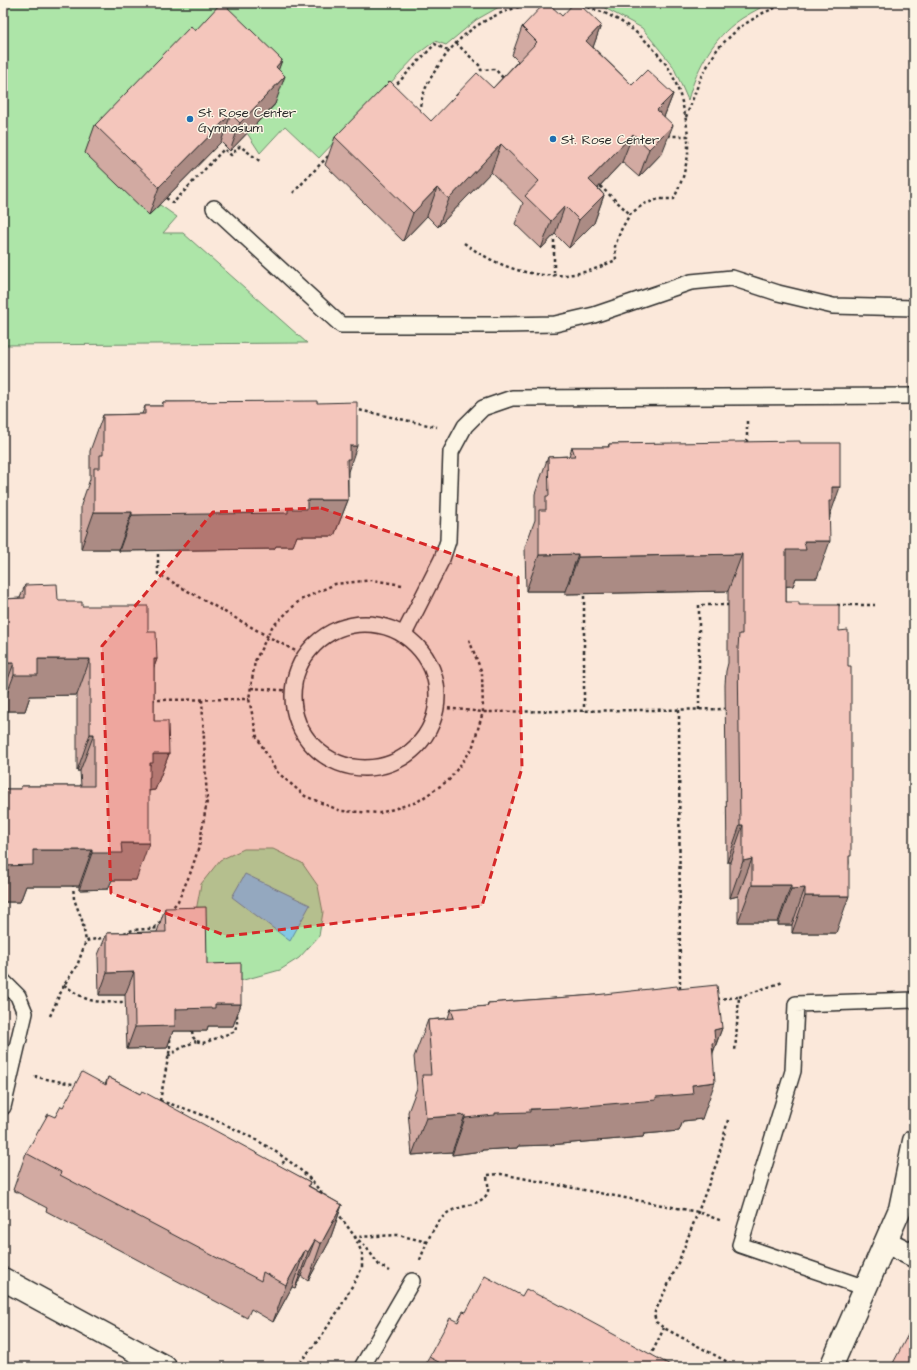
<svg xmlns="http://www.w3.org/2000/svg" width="917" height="1370" font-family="'Architects Daughter',sans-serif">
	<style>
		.green { fill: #ade5a8; stroke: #6c886a }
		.water { fill: #84c8e5; stroke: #60899b }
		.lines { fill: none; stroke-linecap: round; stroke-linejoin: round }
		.lane-casing { stroke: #2b2b2b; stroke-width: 18 }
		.street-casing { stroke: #2b2b2b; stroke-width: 25 }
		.secondary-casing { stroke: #2b2b2b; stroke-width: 25 }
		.path { stroke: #2b2b2b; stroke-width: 2.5; stroke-dasharray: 3 3; stroke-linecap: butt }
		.lane { stroke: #fcf5e5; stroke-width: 15 }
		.street { stroke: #fcf5e5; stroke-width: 22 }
		.secondary { stroke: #fcf5e5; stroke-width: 22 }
		.wall { fill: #d2aaa2; stroke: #2b2b2b }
		.shaded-wall { fill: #ab8b84; stroke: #2b2b2b }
		.building { fill: #f4c6bc; stroke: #2b2b2b }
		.marked { fill: #d62828; fill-opacity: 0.2; stroke: #d62828; stroke-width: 3; stroke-dasharray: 8 5; stroke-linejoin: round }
		.poi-dot { fill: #1f6fb2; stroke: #fcf5e5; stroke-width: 1.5 }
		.labels { text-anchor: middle; stroke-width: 3; stroke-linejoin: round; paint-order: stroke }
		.poi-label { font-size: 13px; fill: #2b2b2b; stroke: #fcf5e5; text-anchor: start }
	</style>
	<rect width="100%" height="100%" fill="#fbe8da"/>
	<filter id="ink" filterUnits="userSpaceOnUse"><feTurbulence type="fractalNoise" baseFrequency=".025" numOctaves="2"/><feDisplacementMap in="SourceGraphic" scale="8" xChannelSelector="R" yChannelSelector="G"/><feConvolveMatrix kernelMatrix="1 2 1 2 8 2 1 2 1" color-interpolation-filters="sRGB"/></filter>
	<g filter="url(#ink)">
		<g class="green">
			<polygon points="3,3 506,3 476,20 446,45 435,41 419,53 319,158 285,126 260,153 247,133 275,105 265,95 149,215 160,205 177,217 163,233 183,233 307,343 3,345"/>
			<path d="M 587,3 L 769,3 C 757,10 744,16 734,24 C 710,43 696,71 688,100 L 673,66 L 642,28 L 601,6 Z"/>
			<polygon points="244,849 273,849 302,863 318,886 323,912 319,936 299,958 280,970 240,981 199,986 196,911 201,884 220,860"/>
		</g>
		<polygon class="water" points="245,874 310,905 290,941 232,897"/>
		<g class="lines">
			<defs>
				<g id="lane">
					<polyline points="214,208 341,325 498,325 555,324 594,315 691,282 732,278 778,293 833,306 914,308"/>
					<circle cx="365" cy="696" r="72"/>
					<polyline points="404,634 442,559 448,541 451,452 465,426 483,408 512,398 914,396"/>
					<polyline points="3,981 18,996 25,1013 3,1107"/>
					<polyline points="866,1288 740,1245 793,1071 796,1004 914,1000"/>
					<polyline points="362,1367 412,1281"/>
				</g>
				<g id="street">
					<polyline points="886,1242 914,1256"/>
					<polyline points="831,1367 900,1209 914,1141"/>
				</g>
				<polyline id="secondary" points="3,1279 165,1367"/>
			</defs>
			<use href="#lane" class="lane-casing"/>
			<use href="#street" class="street-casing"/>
			<use href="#secondary" class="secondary-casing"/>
			<g class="path">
				<path d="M 564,3 C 602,7 631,23 656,52 C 662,59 668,66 672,74 C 681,94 686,115 688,136 L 666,136"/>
				<polyline points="456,43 480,66 481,70 495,69 504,79"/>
				<polyline points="393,88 435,44 448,51"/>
				<path d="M 419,112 C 422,93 428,81 439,65 C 462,29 492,13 533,3"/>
				<polyline points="686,117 701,77 718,48 740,27 763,13 787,3"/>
				<polyline points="600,186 630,214"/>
				<polyline points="293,193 330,154"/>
				<polyline points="166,198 173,203 224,149 231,155 240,146 261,162"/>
				<polyline points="554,240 554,276"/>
				<path d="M 464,243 C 500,269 540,282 584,272 C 595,270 606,264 616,260 L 615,246 L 621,230 L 630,214 L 644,204 L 659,199 L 674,199 L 683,177 L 688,156 L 688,136"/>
				<polyline points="354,409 437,427"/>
				<polyline points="747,421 747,444"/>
				<polyline points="158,548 158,574 267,636 305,656"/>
				<polyline points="402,585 373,580 335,584 300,600 272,627 255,661 249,699 257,737 276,771 305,796 341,811 380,813 417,802 449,780 472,749 483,712 482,673 468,637"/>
				<polyline points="584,590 584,711"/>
				<polyline points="837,605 875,605"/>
				<polyline points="251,688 294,691"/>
				<polyline points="152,700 249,699"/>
				<polyline points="436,707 483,712 728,709"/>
				<polyline points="679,710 680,991"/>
				<polyline points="699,710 699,605 730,605"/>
				<polyline points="73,884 74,899 82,920 86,941"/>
				<polyline points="170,911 178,901 190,874 199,847 207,801 202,699"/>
				<polyline points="154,928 162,920"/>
				<polyline points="124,933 133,930 160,928"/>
				<path d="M 64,985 C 72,990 80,997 90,1000 C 101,1003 114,1002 126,1002"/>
				<polyline points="739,997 783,982"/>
				<polyline points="717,999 739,997 735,1052"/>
				<polyline points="50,1016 64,985 77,966 86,941 107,937"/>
				<polyline points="192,1031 193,1037 196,1041 203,1043 209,1041 233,1032 237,1026 237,1013"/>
				<polyline points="168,1056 181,1048 196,1041"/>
				<polyline points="36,1075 36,1077 78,1085"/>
				<path d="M 160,1101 C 208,1114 269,1141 306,1175 C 313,1182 318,1189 325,1196"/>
				<polyline points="160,1101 170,1048 170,1037"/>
				<polyline points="728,1120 717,1162 698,1212 676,1268 654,1314 656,1322 664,1328 737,1367"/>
				<polyline points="280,1169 285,1159"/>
				<path d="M 420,1260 C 426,1244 433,1225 446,1214 C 457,1205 485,1206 488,1191 C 489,1186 487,1180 487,1175 L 501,1174 L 698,1212 L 722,1221"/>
				<polyline points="390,1271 379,1265 366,1247 355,1237 398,1235 427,1242"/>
				<polyline points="650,1357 664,1328"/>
				<polyline points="296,1367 320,1338 340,1308 362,1268 362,1253 355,1237 337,1212"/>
			</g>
			<use href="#lane" class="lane"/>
			<use href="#street" class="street"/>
			<use href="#secondary" class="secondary"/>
		</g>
		<g class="wall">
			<polygon points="562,16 601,25 593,47 632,85 673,94 664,117 662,153 639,177 622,162 598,188 604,195 594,223 569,248 555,234 541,249 515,224 523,203 491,172 438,227 427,216 403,241 325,165 335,137 431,121 493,88 518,61 512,55 522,27"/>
			<polygon points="195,31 282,60 278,70 275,104 230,151 221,142 149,215 85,153 95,125"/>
			<polygon points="163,402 317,403 348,472 348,500 334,536 297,536 293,546 276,546 274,549 119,551 119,549 81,549 81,505 90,479 90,451 103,415 142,414 145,406 162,406"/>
			<polygon points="800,443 830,517 817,578 796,578 793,586 786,586 786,602 799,605 839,631 849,863 836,933 792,933 792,925 778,925 778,922 738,922 738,896 730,898 730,862 727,862 725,685 726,671 728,663 728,591 565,594 565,591 526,591 525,547 535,520 535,494 548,457 569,456 572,447 608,447 609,444"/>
			<polygon points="25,585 58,600 82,606 148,632 157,659 154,667 154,721 169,754 155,790 149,791 136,880 112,880 108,889 79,890 79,886 26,886 20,902 3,902 3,789 20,789 21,786 81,786 80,771 77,771 77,695 30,696 25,711 3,711 3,599 20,598"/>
			<polygon points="165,908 207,964 241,1004 233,1026 208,1026 207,1031 173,1031 167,1048 127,1049 125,995 99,995 98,955 107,933 157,932"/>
			<polygon points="678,989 722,1028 713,1053 702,1119 683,1121 679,1131 644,1134 643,1137 549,1145 518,1146 517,1148 482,1150 482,1151 452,1155 452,1152 412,1155 408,1112 417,1088 414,1057 428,1020 448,1018 451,1009 487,1006 488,1003"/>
			<polygon points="108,1077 140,1094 310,1182 309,1186 342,1205 329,1242 308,1281 301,1276 295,1288 292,1287 273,1322 251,1309 247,1318 46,1211 47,1208 13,1190 26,1153 55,1117 63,1107 105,1085"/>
			<polygon points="466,1312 674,1367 425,1367 429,1357"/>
		</g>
		<g class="shaded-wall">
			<polygon points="601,25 591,53 586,41"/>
			<polygon points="282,60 272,88 276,67"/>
			<polygon points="285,76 275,104 230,151 240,123"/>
			<polygon points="673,94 662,122 657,110"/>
			<polygon points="231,114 221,142 149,215 159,187"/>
			<polygon points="673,125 662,153 639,177 649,149"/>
			<polygon points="633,134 622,162 579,208 589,180"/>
			<polygon points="501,144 491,172 438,227 449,199"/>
			<polygon points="437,188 427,216 403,241 413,213"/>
			<polygon points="604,195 594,223 569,248 579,220"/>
			<polygon points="565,206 555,234 541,249 551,221"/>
			<polygon points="350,446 357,446 344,483 342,483"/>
			<polygon points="832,487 840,487 827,524 821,524"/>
			<polygon points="307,500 348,500 334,536 297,536 293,546 276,546 274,549 119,551 132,515 288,509"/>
			<polygon points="94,512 132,512 119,549 81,549"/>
			<polygon points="804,541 830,541 817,578 796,578 793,586 772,587 786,550"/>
			<polygon points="578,554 565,591 526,591 539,555"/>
			<polygon points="742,554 728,591 565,594 578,557"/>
			<polygon points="38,659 90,659 77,695 30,696 25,711 3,711 3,704 14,675"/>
			<polygon points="154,659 157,659 143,696"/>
			<polygon points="3,663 14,663 3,693"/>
			<polygon points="90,734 94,734 80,771 77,771"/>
			<polygon points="153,754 169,754 155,790 143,791"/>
			<polygon points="740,825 743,825 730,862 727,862"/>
			<polygon points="121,843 149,843 136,880 112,880 108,889 79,890 92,853"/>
			<polygon points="33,850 92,850 79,886 26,886 20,902 3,902 3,866"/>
			<polygon points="752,859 738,896 730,898 743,861"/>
			<polygon points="752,885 791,885 778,922 738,922"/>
			<polygon points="805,888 792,925 778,925 791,889"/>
			<polygon points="805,896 849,896 836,933 792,933"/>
			<polygon points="134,972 125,995 99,995 107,973"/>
			<polygon points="215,1004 241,1004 233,1026 208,1026 207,1031 173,1031 167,1048 127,1049 135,1027 175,1009"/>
			<polygon points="722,1028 708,1065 714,1030"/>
			<polygon points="715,1082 702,1119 683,1121 679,1131 644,1134 643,1137 549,1145 518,1146 517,1148 482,1150 482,1151 452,1155 465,1118 495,1113 656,1097 692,1085"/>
			<polygon points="465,1115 452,1152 412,1155 426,1118"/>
			<polygon points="342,1205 329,1242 308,1281 321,1244"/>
			<polygon points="315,1240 301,1276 295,1288 308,1252"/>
			<polygon points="305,1250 292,1287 273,1322 286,1285"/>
		</g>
		<g class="building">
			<polygon points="221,3 223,3 282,60 276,67 285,76 240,123 231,114 159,187 95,125 191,26 195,31"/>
			<polygon points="545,3 548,3 562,16 574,3 578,3 601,25 586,41 632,85 647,70 673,94 657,110 673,125 649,149 633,134 589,180 604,195 579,220 565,206 551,221 525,196 539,181 501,144 449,199 437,188 413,213 335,137 390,81 431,121 477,73 493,88 537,42 522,27"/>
			<polygon points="317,401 317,403 357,402 357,446 350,446 350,459 347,459 348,500 307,500 307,509 288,509 288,513 132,515 132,512 94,512 94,468 100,468 100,455 103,455 103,415 145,414 145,406 163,406 163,402"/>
			<polygon points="800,441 800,443 840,443 840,487 832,487 832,501 829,501 830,541 804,541 806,550 786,550 786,602 799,602 799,605 839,605 839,631 848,630 848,666 851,666 851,856 849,856 849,896 805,896 805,888 791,889 791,885 752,885 752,859 743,861 743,825 740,825 738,648 739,634 742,634 742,554 578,557 578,554 539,555 539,510 546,510 546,496 549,496 548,457 575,456 572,447 609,447 609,444"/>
			<polygon points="57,584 58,600 66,600 66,602 82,602 82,606 148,606 148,632 156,632 157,659 154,659 154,721 168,721 169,754 153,754 153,763 150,763 150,777 149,777 149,843 121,843 122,853 92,853 92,850 33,850 33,865 3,866 3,789 21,789 21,786 94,786 94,734 90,734 90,659 38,659 38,675 14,675 14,663 3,663 3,599 25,598 25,585"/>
			<polygon points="206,907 207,964 241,963 241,1004 215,1004 215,1008 175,1009 175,1026 135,1027 134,972 107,973 107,933 166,932 165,908"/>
			<polygon points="717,985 722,1028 714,1030 715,1042 712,1043 715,1082 692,1085 693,1094 656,1097 656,1100 563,1108 530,1109 530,1112 495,1113 495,1115 465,1118 465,1115 426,1118 422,1075 431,1075 430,1061 431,1061 428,1020 454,1018 451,1009 488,1006 488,1003 595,995 677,986 678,989"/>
			<polygon points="82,1072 106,1085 108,1077 140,1094 142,1091 310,1182 308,1186 342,1205 321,1244 315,1240 308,1252 305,1250 286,1285 263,1272 261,1281 60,1175 61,1172 26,1153 48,1114 55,1117 61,1106 63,1107"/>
			<polygon points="485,1276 522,1296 526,1289 542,1297 543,1296 674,1367 448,1367 429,1357 450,1318 458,1322 463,1311 466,1312"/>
			<polygon points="911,1329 914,1331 914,1367 891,1367"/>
		</g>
	</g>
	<path class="marked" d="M 321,508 L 518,577 L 522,768 L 482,906 L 227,936 L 111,893 L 102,646 L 213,512 Z"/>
	<g class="poi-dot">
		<circle cx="190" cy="119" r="4"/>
		<circle cx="553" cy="139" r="4"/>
	</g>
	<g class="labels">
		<g class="poi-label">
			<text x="198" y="117">St. Rose Center<tspan x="198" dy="15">Gymnasium</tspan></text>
			<text x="561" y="144">St. Rose Center</text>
		</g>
	</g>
	<rect width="917" height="1370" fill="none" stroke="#fcf5e5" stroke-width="16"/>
	<rect x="8" y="8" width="901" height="1354" fill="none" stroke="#2b2b2b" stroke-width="1.5" filter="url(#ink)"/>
</svg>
